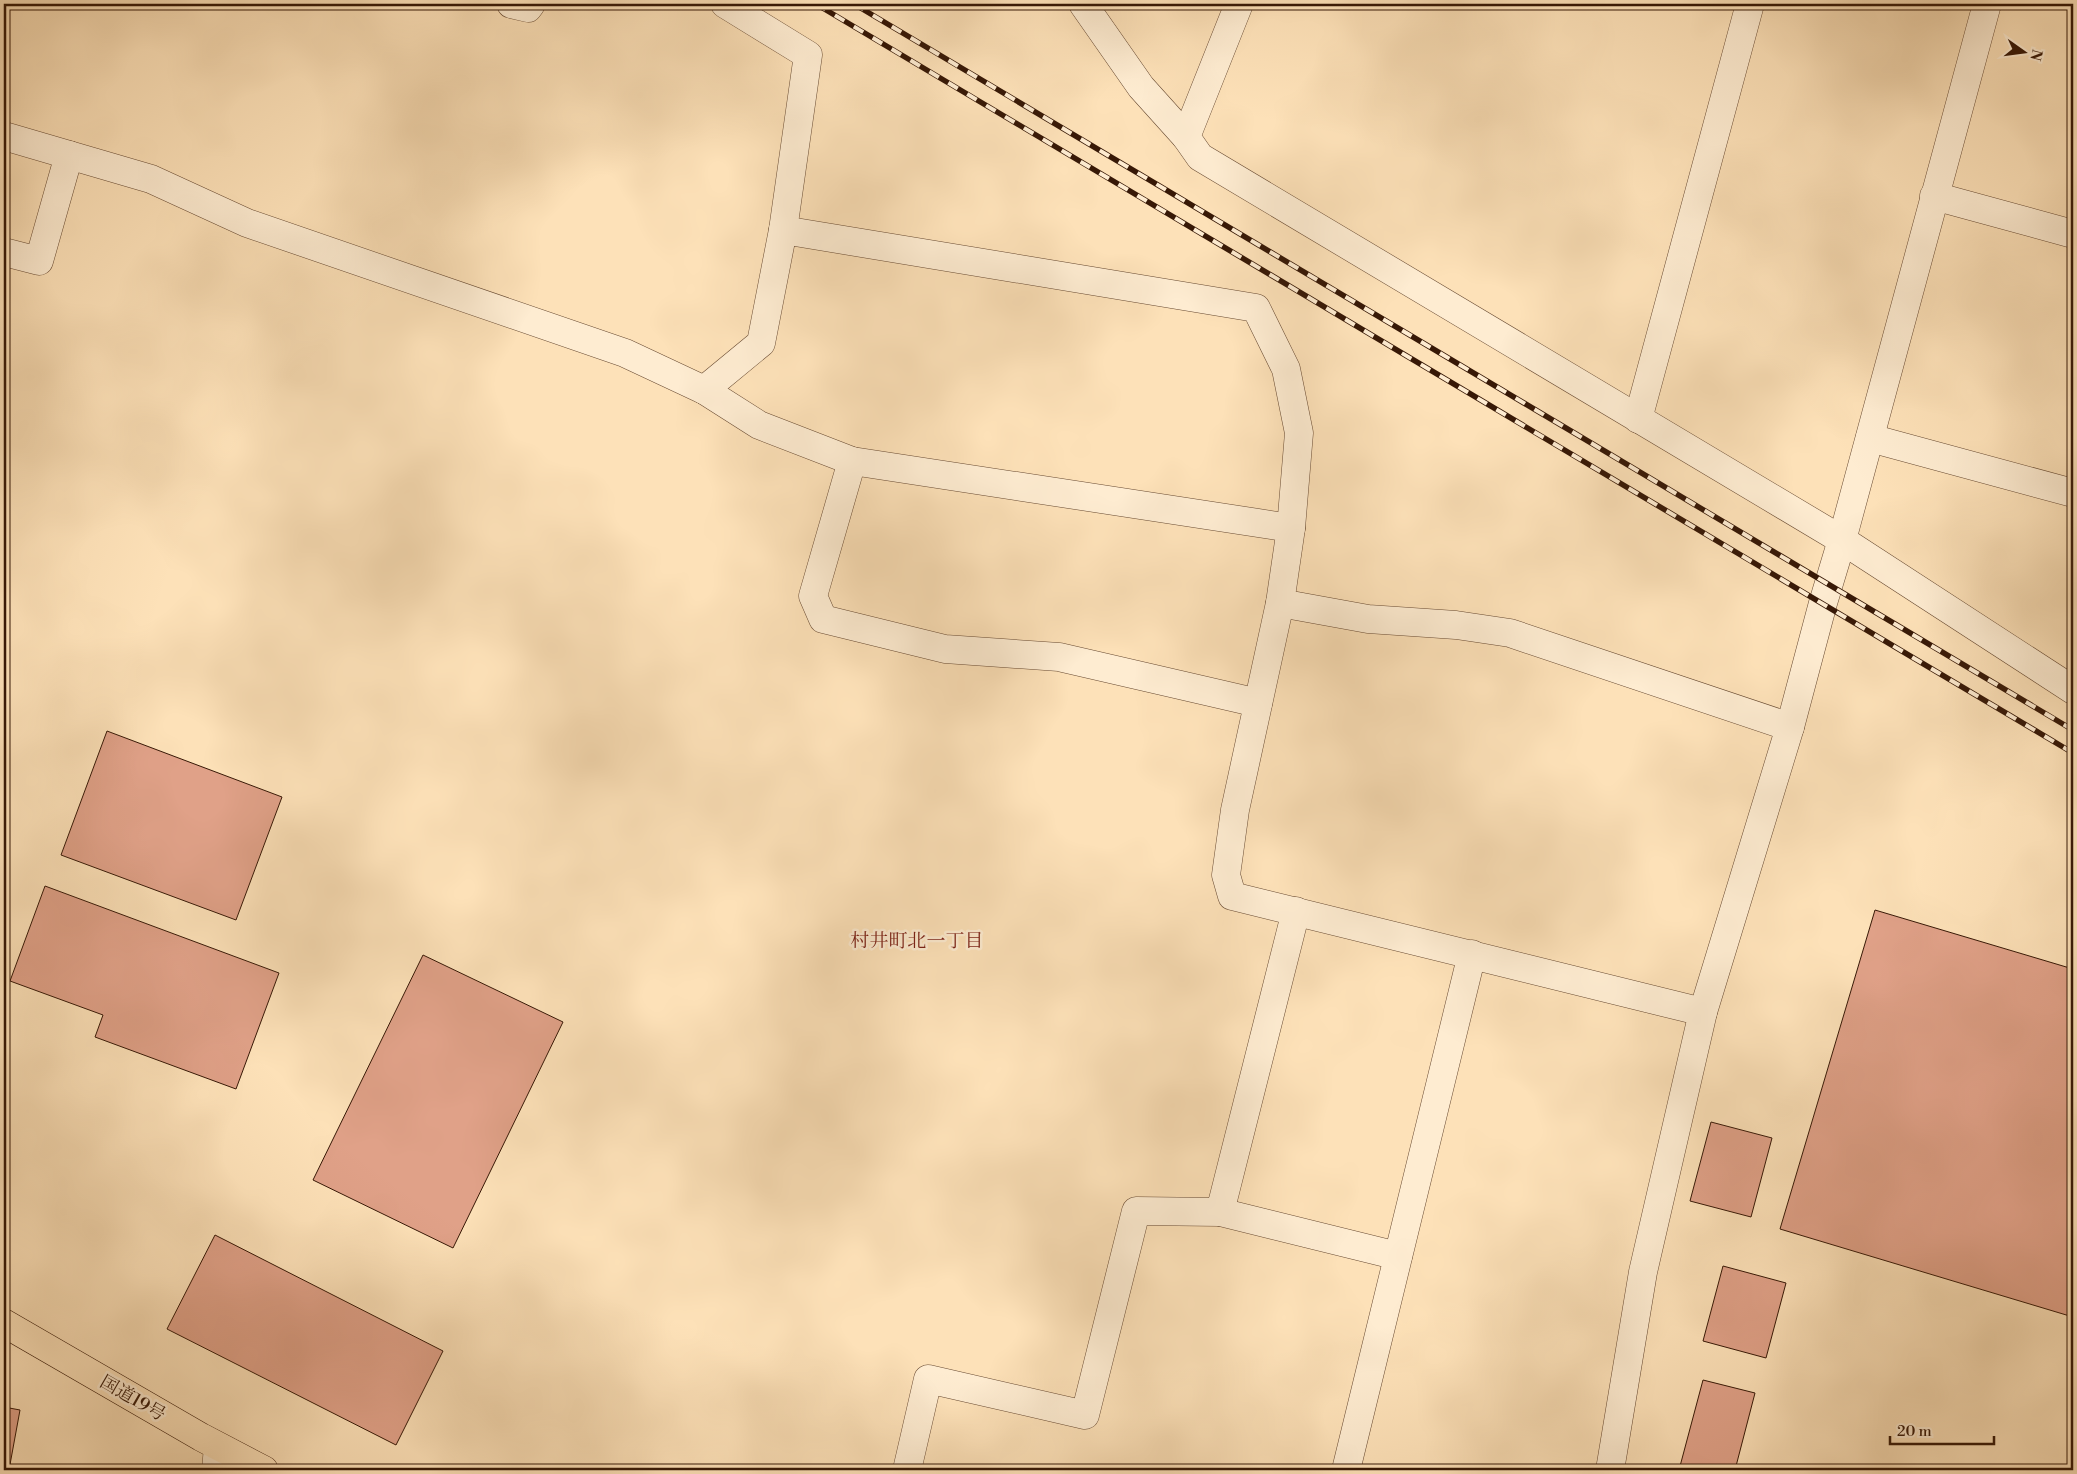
<svg xmlns="http://www.w3.org/2000/svg" width="2077" height="1474" font-family="'Libre Bodoni','Noto Serif JP',serif">
	<style>
		.building { fill: #e0a188; stroke: #371806 }
		.lines { fill: none; stroke-linecap: round; stroke-linejoin: round }
		.minor-casing { stroke: #684a32; stroke-width: 29 }
		.highway-casing { stroke: #371806; stroke-width: 29 }
		.minor { stroke: #feecd1; stroke-width: 28 }
		.highway { stroke: #fde1b8; stroke-width: 28 }
		.rail-casing { stroke: #371806; stroke-width: 5.5 }
		.rail { stroke: #feecd1; stroke-width: 4; stroke-dasharray: 11; stroke-linecap: butt }
		.labels { text-anchor: middle; stroke-width: 5; stroke-linejoin: round; paint-order: stroke }
		.street-label { font-size: 18px; fill: #371806; stroke: #feecd1 }
		.neighbourhood-label { font-size: 19px; fill: #7a1f14; stroke: #feecd1 }
	</style>
	<rect width="100%" height="100%" fill="#fde1b8"/>
	<filter id="stains"><feTurbulence type="fractalNoise" baseFrequency=".004" numOctaves="4"/><feColorMatrix values="0 0 0 0 .2 0 0 0 0 .09 0 0 0 0 .02 0 0 0 .5 -.17"/></filter>
	<radialGradient id="worn" r=".72"><stop offset=".6" stop-color="#630" stop-opacity="0"/><stop offset="1" stop-color="#630" stop-opacity=".3"/></radialGradient>
	<g class="building">
		<polygon points="107,731 282,797 236,920 61,855"/>
		<polygon points="45,886 279,973 236,1089 95,1037 103,1015 10,981"/>
		<polygon points="1875,910 2073,969 2073,1317 1780,1229"/>
		<polygon points="423,955 563,1022 453,1248 313,1180"/>
		<polygon points="1711,1122 1772,1138 1751,1217 1690,1201"/>
		<polygon points="215,1235 443,1351 396,1445 167,1329"/>
		<polygon points="1723,1266 1786,1283 1766,1358 1703,1341"/>
		<polygon points="1703,1380 1755,1393 1735,1470 1679,1470"/>
		<polygon points="4,1407 20,1410 9,1470 4,1470"/>
	</g>
	<g class="lines">
		<defs>
			<g id="minor">
				<polyline points="511,4 528,8 531,4"/>
				<polyline points="725,4 808,55 783,230"/>
				<polyline points="1083,4 1141,87 1186,137"/>
				<polyline points="1239,4 1186,137 1200,157 1842,540 2073,690"/>
				<polyline points="4,136 151,179 247,223 625,353 704,390 759,425 852,461 1291,528"/>
				<polyline points="1934,196 2073,234"/>
				<polyline points="4,252 39,261 69,155"/>
				<polyline points="704,390 761,343 783,230 1256,308 1286,369 1299,433 1291,528 1280,603 1235,810 1226,875 1232,896 1703,1012"/>
				<polyline points="1638,419 1750,4"/>
				<polyline points="1870,438 2073,493"/>
				<polyline points="852,461 813,596 823,619 945,649 1059,657 1258,703"/>
				<polyline points="1280,603 1368,619 1456,625 1510,633 1790,727"/>
				<polyline points="1220,1212 1398,1256"/>
				<polyline points="216,1470 218,1447"/>
				<polyline points="907,1470 928,1379 1085,1415 1136,1211 1220,1212 1296,911"/>
				<polyline points="1346,1470 1472,954"/>
				<polyline points="1610,1470 1643,1272 1703,1012 1790,727 1823,603 1842,540 1987,4"/>
			</g>
			<polyline id="highway" points="4,1323 201,1437 264,1470"/>
		</defs>
		<use href="#minor" class="minor-casing"/>
		<use href="#highway" class="highway-casing"/>
		<use href="#minor" class="minor"/>
		<use href="#highway" class="highway"/>
		<defs>
			<g id="rail">
				<polyline points="816,4 2073,753"/>
				<polyline points="854,4 2073,730"/>
			</g>
		</defs>
		<use href="#rail" class="rail-casing"/>
		<use href="#rail" class="rail"/>
	</g>
	<g class="labels">
		<g class="street-label">
			<text transform="translate(133 1398) rotate(30)" y="6">国道19号</text>
		</g>
		<g class="neighbourhood-label">
			<text x="917" y="947">村井町北一丁目</text>
		</g>
	</g>
	<rect width="2077" height="1474" fill="none" stroke="#fde1b8" stroke-width="20"/>
	<rect x="5" y="5" width="2067" height="1464" fill="none" stroke="#371806" stroke-width="2.5"/>
	<rect x="10" y="10" width="2057" height="1454" fill="none" stroke="#371806"/>
	<g transform="translate(2024 52) rotate(104)" stroke="#feecd1" stroke-width="4" paint-order="stroke">
	<path d="M0-4L9 19L0 12L-9 19Z" fill="#371806"/>
	<text y="-8" font-size="14" font-weight="bold" text-anchor="middle" fill="#371806">N</text>
	</g>
	<path d="M1890 1436v8h104v-8" fill="none" stroke="#371806" stroke-width="2.5"/>
	<text x="1897" y="1436" font-size="15" fill="#371806" stroke="#feecd1" stroke-width="4" paint-order="stroke">20 m</text>
	<rect width="100%" height="100%" filter="url(#stains)"/>
	<rect width="100%" height="100%" fill="url(#worn)"/>
</svg>
